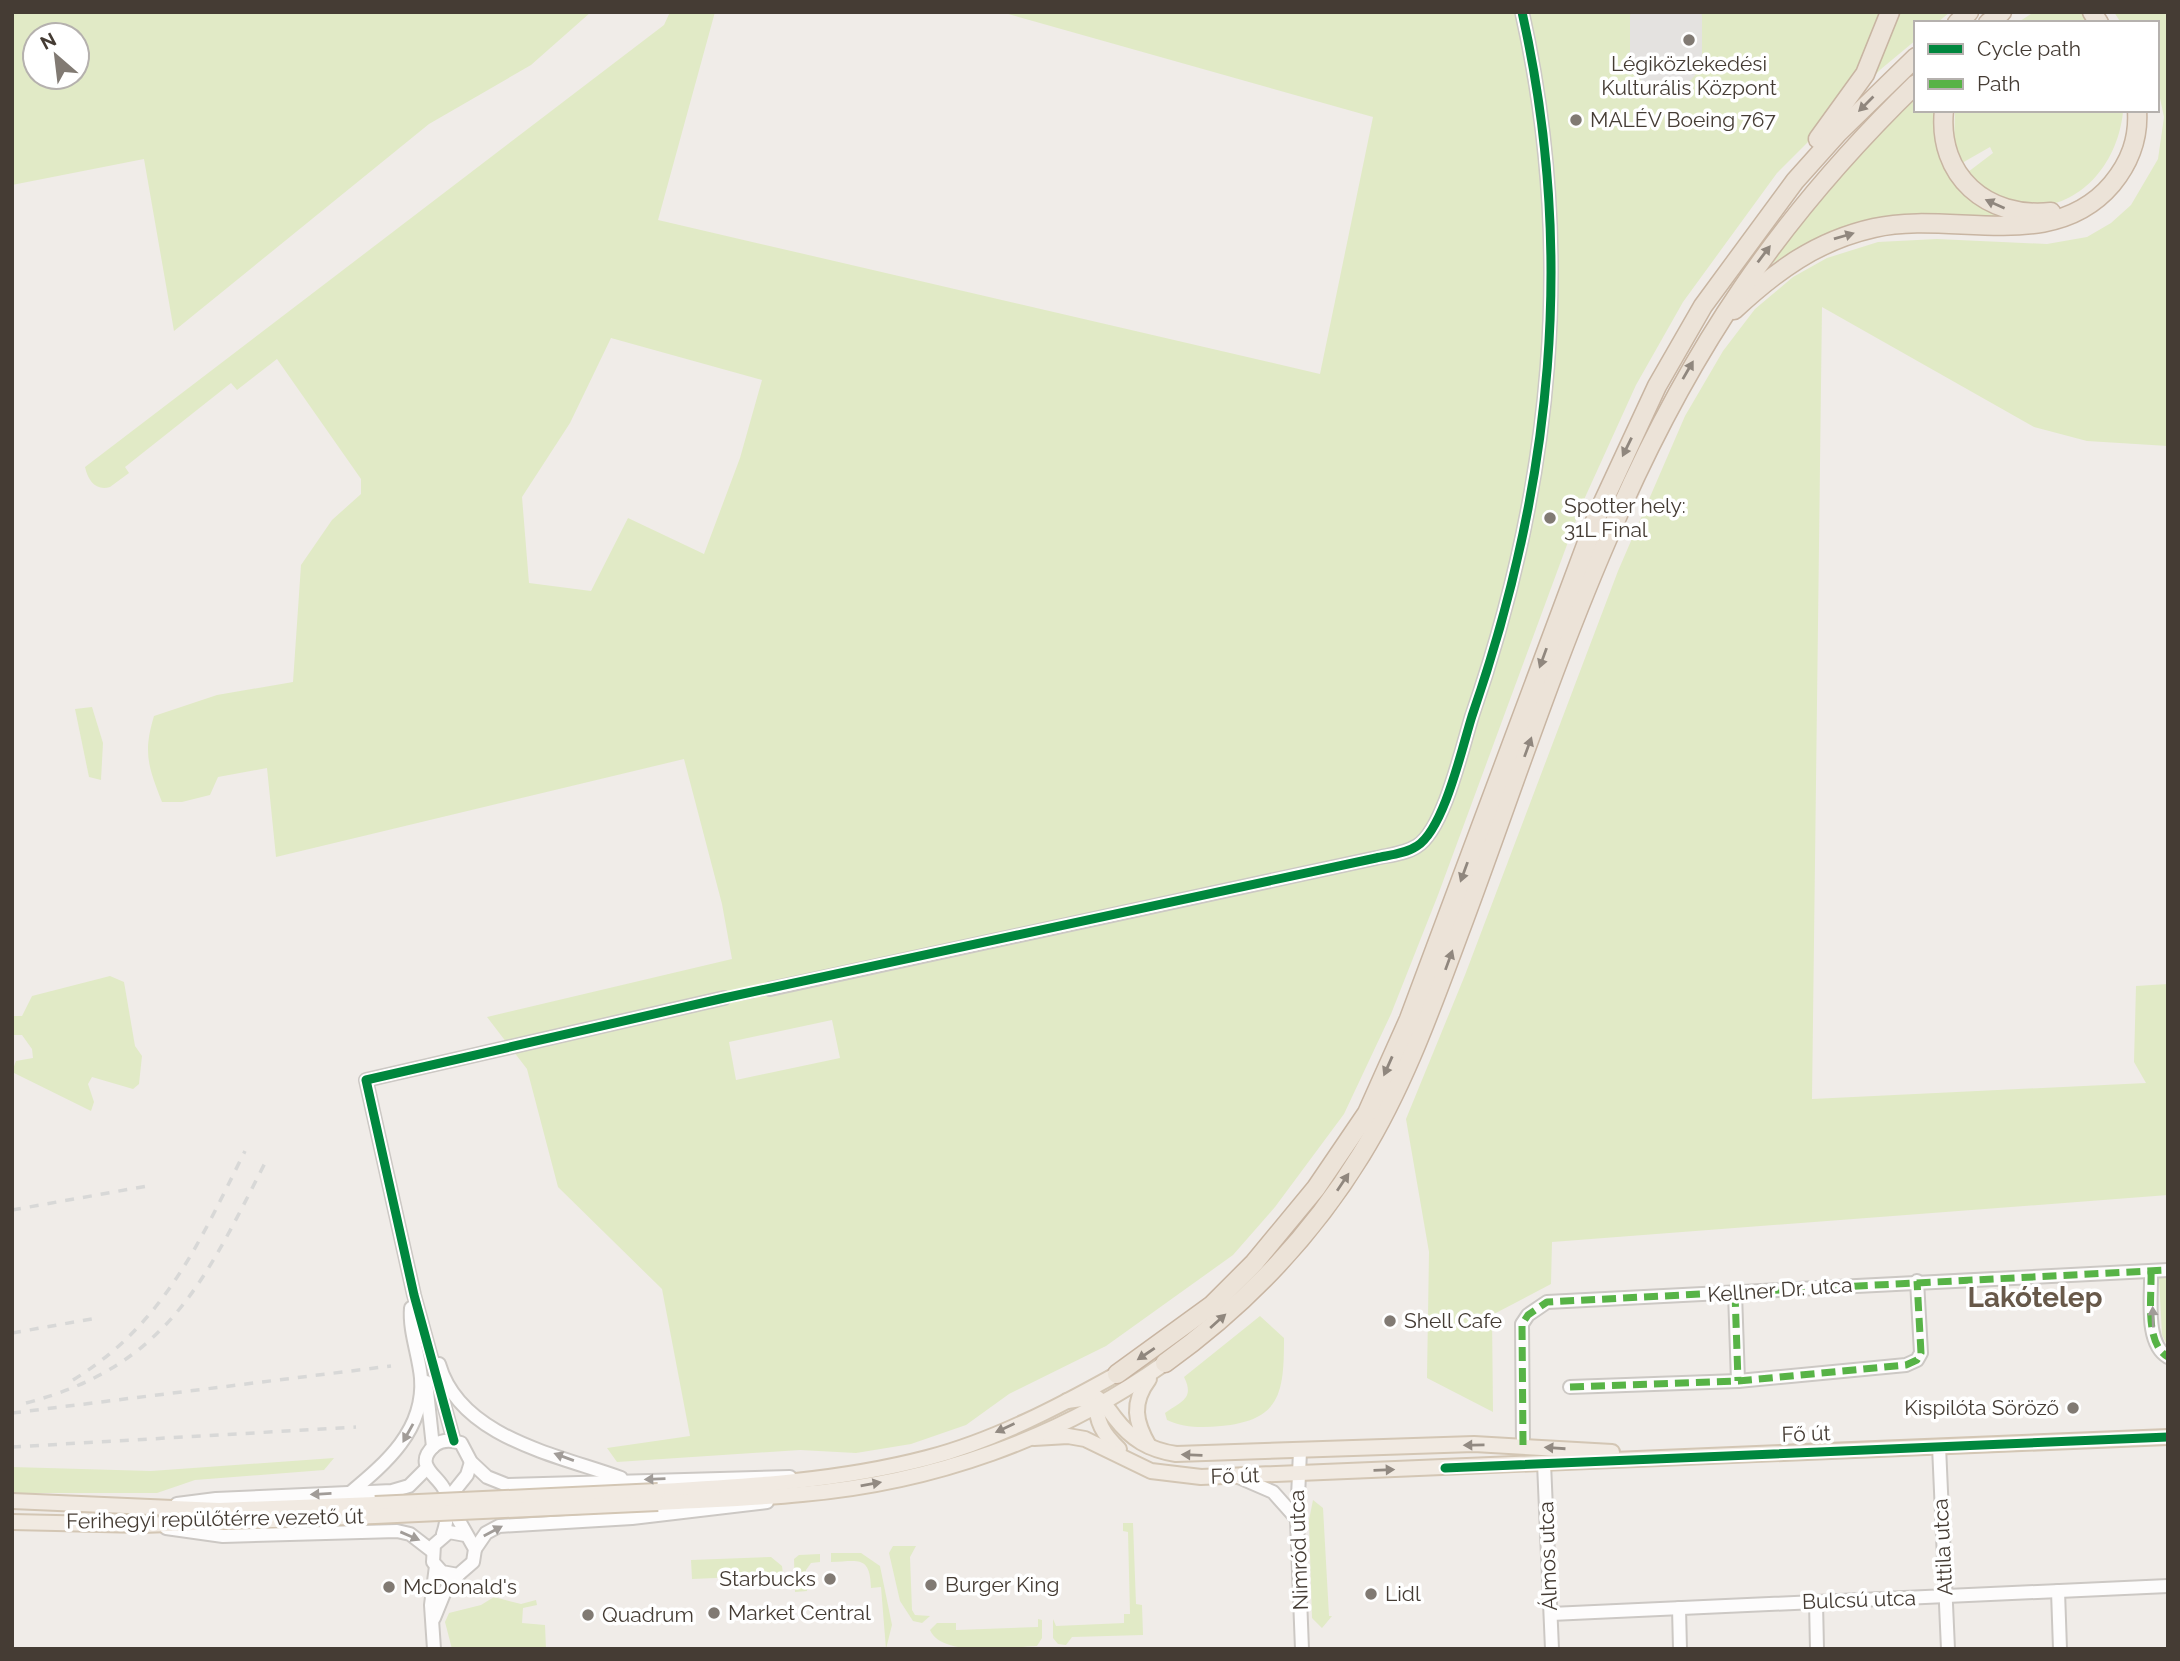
<svg xmlns="http://www.w3.org/2000/svg" width="2180" height="1661" font-family="Raleway,sans-serif">
	<style>
		.green { fill: #e1eac6; fill-rule: evenodd }
		.lines { fill: none; stroke-linecap: round; stroke-linejoin: round }
		.runway { stroke: #e4e2e0; stroke-width: 72 }
		.minor-tunnel { stroke: #cec9c4; stroke-width: 12; stroke-dasharray: 12 6; stroke-linecap: butt }
		.minor-casing { stroke: #ccc8c4; stroke-width: 16 }
		.major-casing { stroke: #d3c6b4; stroke-width: 18 }
		.highway-casing { stroke: #c8b5a2; stroke-width: 21 }
		.minor { stroke: #fdfcfc; stroke-width: 12 }
		.major { stroke: #f1eae2; stroke-width: 14 }
		.highway { stroke: #ece3d8; stroke-width: 18 }
		.rail { stroke: #d8d8d7; stroke-width: 3.5; stroke-dasharray: 9 9; stroke-linecap: butt }
		.major-bridge-casing { stroke: #d3c6b4; stroke-width: 18; stroke-linecap: butt }
		.major-bridge { stroke: #f1eae2; stroke-width: 14 }
		.quiet { stroke: #57b346; stroke-width: 7; stroke-dasharray: 14 7; stroke-linecap: butt }
		.cycleway-casing { stroke: #fff; stroke-width: 13 }
		.cycleway { stroke: #00873e; stroke-width: 9 }
		.oneway { fill: #90877e }
		.oneway2 { fill: #a19c98 }
		.oneway3 { fill: #928a82 }
		.poi-dot { fill: #817a73; stroke: #fff; stroke-width: 2.5 }
		.labels { text-anchor: middle; stroke-width: 7; stroke-linejoin: round; paint-order: stroke }
		.poi-label { font-size: 21px; fill: #453c34; stroke: #fff; text-anchor: start }
		.street-label { font-size: 21px; fill: #453c34; stroke: #fff }
		.district-label { font-size: 28px; font-weight: bold; fill: #68594a; stroke: #fff }
	</style>
	<rect width="100%" height="100%" fill="#f0ece8"/>
	<g class="green">
		<path d="M 12,12 L 591,12 L 531,65 L 429,124 L 174,331 L 144,159 L 12,185 ZM 35,35 L 77,35 L 77,77 L 35,77 Z"/>
		<path d="M 670,12 L 715,12 L 658,220 L 1320,374 L 1373,117 L 1001,12 L 1950,12 L 1937,23 L 1916,23 L 1916,40 L 1881,69 L 1777,173 L 1683,302 L 1636,385 L 1582,504 L 1438,895 L 1391,1014 L 1344,1114 L 1275,1207 L 1233,1255 L 1106,1346 L 1009,1394 L 966,1425 L 911,1444 L 856,1453 L 800,1450 L 617,1462 L 607,1448 L 690,1436 L 662,1289 L 558,1187 L 527,1069 L 487,1017 L 732,959 L 722,904 L 684,759 L 276,857 L 267,768 L 218,777 L 210,795 L 182,802 L 162,802 C 148,766 143,753 154,716 L 217,695 L 293,682 L 301,565 L 332,520 L 361,494 L 361,479 L 277,359 L 237,390 L 231,383 L 125,467 L 129,473 L 110,487 C 96,491 88,481 85,467 L 664,25 ZM 611,338 L 762,380 L 740,458 L 704,554 L 628,518 L 591,591 L 529,583 L 522,497 L 570,423 ZM 832,1020 L 840,1058 L 736,1080 L 729,1042 Z"/>
		<polygon points="2034,12 2081,12 2088,23 2017,23"/>
		<polygon points="2114,12 2168,12 2168,446 2087,441 2034,427 1822,307 1812,1099 2146,1083 2134,1062 2136,986 2168,984 2168,1195 1552,1242 1551,1284 1492,1315 1493,1412 1427,1378 1429,1252 1406,1119 1465,975 1618,571 1685,416 1723,351 1755,309 1793,277 1827,258 1878,242 1937,239 2047,244 2087,237 2111,223 2131,205 2158,159 2164,117 2157,84 2157,23 2121,23"/>
		<path d="M 1916,97 L 1916,110 L 1937,110 C 1932,159 1960,204 2008,218 C 1905,209 1850,212 1762,270 L 1844,172 Z"/>
		<path d="M 1955,110 L 2123,110 L 2123,112 C 2114,196 2028,242 1968,172 L 1993,153 L 1990,147 L 1962,163 L 1954,143 Z"/>
		<polygon points="92,707 103,743 101,780 89,777 75,709"/>
		<polygon points="110,976 124,982 135,1046 142,1056 139,1084 133,1089 92,1077 88,1084 94,1102 91,1111 12,1072 16,1061 33,1058 32,1049 22,1035 12,1035 12,1016 22,1016 32,996"/>
		<polygon points="2159,1278 2168,1278 2168,1347 2162,1335"/>
		<path d="M 1260,1316 L 1284,1338 C 1284,1393 1281,1420 1221,1426 C 1203,1428 1183,1428 1167,1420 L 1165,1413 C 1181,1401 1195,1399 1184,1377 Z"/>
		<polygon points="334,1458 324,1470 195,1480 157,1493 12,1493 12,1467 151,1471"/>
		<polygon points="1313,1500 1323,1508 1329,1616 1332,1616 1322,1628 1312,1618 1309,1520"/>
		<polygon points="1123,1523 1133,1523 1136,1604 1142,1605 1143,1635 1072,1637 1066,1645 1058,1644 1053,1638 1053,1619 1056,1626 1124,1623 1124,1614 1130,1614 1128,1532 1123,1531"/>
		<polygon points="893,1546 916,1546 910,1557 912,1610 915,1615 930,1616 922,1623 913,1621 900,1601 889,1553"/>
		<path d="M 831,1553 L 861,1553 L 880,1566 L 892,1625 L 886,1649 L 881,1587 L 871,1588 C 870,1555 859,1561 831,1562 Z"/>
		<polygon points="820,1554 820,1562 811,1563 806,1570 807,1591 795,1592 794,1559 799,1555"/>
		<polygon points="771,1557 782,1566 784,1583 773,1583 763,1576 692,1579 691,1560"/>
		<polygon points="494,1597 521,1604 536,1600 537,1605 523,1608 522,1623 545,1625 546,1649 452,1649 445,1622 449,1613 481,1605"/>
		<path d="M 1038,1619 L 1042,1620 L 1042,1638 L 1037,1646 C 1011,1647 942,1658 930,1630 L 937,1623 L 956,1623 L 956,1630 L 1038,1627 Z"/>
	</g>
	<g class="lines">
		<polyline class="runway" points="1666,17 1666,54"/>
		<polyline class="minor-tunnel" points="724,998 770,989"/>
		<defs>
			<g id="minor">
				<path d="M 770,989 L 1376,858 C 1389,855 1405,854 1417,846 C 1444,829 1462,748 1472,716 C 1552,485 1576,252 1522,12"/>
				<path d="M 2151,1271 C 2152,1296 2144,1343 2168,1357"/>
				<polyline points="1735,1293 1738,1381"/>
				<path d="M 439,1364 C 460,1438 558,1455 621,1478"/>
				<polyline points="426,1382 433,1447"/>
				<polyline points="1570,1387 1738,1381 1906,1365 1917,1360 1921,1353 1917,1281"/>
				<polyline points="454,1441 414,1295 366,1080 724,998"/>
				<polyline points="1523,1445 1522,1324 1528,1315 1547,1302 2168,1270"/>
				<polyline points="1939,1446 1948,1649"/>
				<polyline points="1300,1451 1297,1520 1302,1649"/>
				<polyline points="1544,1463 1552,1649"/>
				<polyline points="1236,1476 1273,1492 1297,1519"/>
				<path d="M 350,1493 C 386,1463 425,1430 421,1378 C 419,1355 409,1331 411,1308"/>
				<polyline points="177,1504 216,1499 392,1491 409,1486 427,1468"/>
				<polyline points="166,1528 223,1536 397,1531 410,1534 432,1551"/>
				<path d="M 443,1534 C 447,1522 450,1504 445,1491 C 440,1476 411,1466 435,1445 C 443,1439 452,1440 461,1443 L 471,1462 L 487,1477 L 507,1485 L 790,1477"/>
				<polyline points="465,1535 449,1532 434,1545 433,1562 442,1572 458,1575 473,1562 475,1549 458,1519 455,1490 467,1475 471,1462"/>
				<polyline points="475,1549 486,1533 499,1526 632,1518 767,1502"/>
				<polyline points="2058,1591 2060,1649"/>
				<polyline points="1816,1602 1817,1649"/>
				<polyline points="1679,1608 1680,1649"/>
				<polyline points="1551,1614 2168,1586"/>
				<polyline points="434,1618 445,1591 458,1575"/>
				<polyline points="434,1649 431,1605 436,1566"/>
			</g>
			<g id="major">
				<path d="M 1096,1400 C 1096,1422 1103,1434 1119,1449"/>
				<path d="M 1067,1401 L 1096,1397 C 1105,1403 1108,1409 1115,1418 C 1131,1439 1149,1450 1176,1454 L 1474,1444 L 1612,1452"/>
				<polyline points="1034,1438 1068,1436 1085,1439 1151,1471 1201,1477 2168,1437"/>
				<path d="M 1149,1446 C 1135,1422 1131,1403 1149,1379"/>
				<path d="M 658,1491 C 748,1486 839,1481 927,1458 C 993,1441 1058,1407 1117,1374"/>
				<polyline points="12,1501 219,1510 375,1504"/>
				<path d="M 658,1503 C 706,1500 755,1499 802,1494 C 932,1483 1058,1439 1165,1363"/>
				<polyline points="12,1522 143,1525 375,1516"/>
			</g>
			<g id="highway">
				<polyline points="2092,12 2099,23"/>
				<polyline points="1957,23 1969,12"/>
				<polyline points="1988,23 2002,12"/>
				<path d="M 1944,110 C 1937,176 1987,219 2051,212"/>
				<polyline points="1818,139 1865,74 1890,12"/>
				<path d="M 1734,310 C 1776,271 1816,241 1874,228 C 1952,210 2052,255 2112,184 C 2130,162 2139,139 2137,110"/>
				<path d="M 1165,1363 C 1243,1307 1310,1238 1361,1155 C 1406,1082 1434,1000 1464,920 C 1513,788 1557,653 1614,524 C 1690,349 1779,217 1916,84"/>
				<polyline points="1117,1374 1212,1305 1254,1263 1316,1188 1367,1113 1409,1019 1598,513 1657,386 1703,306 1795,181 1838,133 1916,57"/>
			</g>
		</defs>
		<use href="#minor" class="minor-casing"/>
		<use href="#major" class="major-casing"/>
		<use href="#highway" class="highway-casing"/>
		<use href="#minor" class="minor"/>
		<use href="#major" class="major"/>
		<use href="#highway" class="highway"/>
		<g class="rail">
			<polyline points="12,1210 153,1185"/>
			<polyline points="12,1333 97,1318"/>
			<path d="M 73,1380 C 164,1324 199,1243 245,1151"/>
			<path d="M 26,1403 C 168,1366 205,1280 266,1161"/>
			<polyline points="12,1413 391,1366"/>
			<polyline points="12,1447 356,1427"/>
		</g>
		<defs>
			<g id="major-bridge">
				<polyline points="375,1504 658,1491"/>
				<polyline points="375,1516 658,1503"/>
			</g>
		</defs>
		<use href="#major-bridge" class="major-bridge-casing"/>
		<use href="#major-bridge" class="major-bridge"/>
		<g class="quiet">
			<path d="M 2151,1271 C 2152,1296 2144,1343 2168,1357"/>
			<polyline points="1735,1293 1738,1381"/>
			<polyline points="1570,1387 1738,1381 1906,1365 1917,1360 1921,1353 1917,1281"/>
			<polyline points="1523,1445 1522,1324 1528,1315 1547,1302 2168,1270"/>
		</g>
		<defs>
			<g id="cycleway">
				<path d="M 454,1441 L 414,1295 L 366,1080 L 724,998 L 1376,858 C 1389,855 1405,854 1417,846 C 1444,829 1462,748 1472,716 C 1552,485 1576,252 1522,12"/>
				<polyline points="1445,1468 2168,1437"/>
			</g>
		</defs>
		<use href="#cycleway" class="cycleway-casing"/>
		<use href="#cycleway" class="cycleway"/>
	</g>
	<defs><path id="oneway-solid" d="M-6-.8H1V-3.2L6.5 0L1 3.2V.8H-6Z" transform="scale(1.75)"/></defs>
	<g class="oneway">
		<use href="#oneway-solid" transform="translate(1866 104) rotate(135)"/>
		<use href="#oneway-solid" transform="translate(1995 204) rotate(-156)"/>
		<use href="#oneway-solid" transform="translate(1844 236) rotate(-16)"/>
		<use href="#oneway-solid" transform="translate(1764 254) rotate(-53)"/>
		<use href="#oneway-solid" transform="translate(1688 370) rotate(-60)"/>
		<use href="#oneway-solid" transform="translate(1627 447) rotate(116)"/>
		<use href="#oneway-solid" transform="translate(1543 658) rotate(110)"/>
		<use href="#oneway-solid" transform="translate(1528 747) rotate(-70)"/>
		<use href="#oneway-solid" transform="translate(1464 872) rotate(110)"/>
		<use href="#oneway-solid" transform="translate(1449 960) rotate(-70)"/>
		<use href="#oneway-solid" transform="translate(1388 1066) rotate(114)"/>
		<use href="#oneway-solid" transform="translate(1343 1182) rotate(-56)"/>
		<use href="#oneway-solid" transform="translate(1218 1321) rotate(-42)"/>
		<use href="#oneway-solid" transform="translate(1146 1354) rotate(146)"/>
	</g>
	<g class="oneway2">
		<use href="#oneway-solid" transform="translate(2153 1317) rotate(-92)"/>
		<use href="#oneway-solid" transform="translate(408 1433) rotate(119)"/>
		<use href="#oneway-solid" transform="translate(564 1457) rotate(-160)"/>
		<use href="#oneway-solid" transform="translate(655 1479) rotate(178)"/>
		<use href="#oneway-solid" transform="translate(321 1494) rotate(177)"/>
		<use href="#oneway-solid" transform="translate(493 1531) rotate(-28)"/>
		<use href="#oneway-solid" transform="translate(410 1536) rotate(23)"/>
	</g>
	<g class="oneway3">
		<use href="#oneway-solid" transform="translate(1005 1428) rotate(155)"/>
		<use href="#oneway-solid" transform="translate(1474 1445) rotate(179)"/>
		<use href="#oneway-solid" transform="translate(1555 1448) rotate(-176)"/>
		<use href="#oneway-solid" transform="translate(1192 1455) rotate(-178)"/>
		<use href="#oneway-solid" transform="translate(1384 1470) rotate(-2)"/>
		<use href="#oneway-solid" transform="translate(871 1484) rotate(-10)"/>
	</g>
	<g class="poi-dot">
		<circle cx="1689" cy="40" r="7"/>
		<circle cx="1576" cy="120" r="7"/>
		<circle cx="1550" cy="518" r="7"/>
		<circle cx="1390" cy="1321" r="7"/>
		<circle cx="2073" cy="1408" r="7"/>
		<circle cx="830" cy="1579" r="7"/>
		<circle cx="931" cy="1585" r="7"/>
		<circle cx="389" cy="1587" r="7"/>
		<circle cx="1371" cy="1594" r="7"/>
		<circle cx="714" cy="1613" r="7"/>
		<circle cx="588" cy="1615" r="7"/>
	</g>
	<g class="labels">
		<g class="poi-label">
			<text x="1689" y="71" text-anchor="middle">Légiközlekedési<tspan x="1689" dy="24">Kulturális Központ</tspan></text>
			<text x="1590" y="127">MALÉV Boeing 767</text>
			<text x="1564" y="513">Spotter hely:<tspan x="1564" dy="24">31L Final</tspan></text>
			<text x="1404" y="1328">Shell Cafe</text>
			<text x="2059" y="1415" text-anchor="end">Kispilóta Söröző</text>
			<text x="816" y="1586" text-anchor="end">Starbucks</text>
			<text x="945" y="1592">Burger King</text>
			<text x="403" y="1594">McDonald's</text>
			<text x="1385" y="1601">Lidl</text>
			<text x="728" y="1620">Market Central</text>
			<text x="602" y="1622">Quadrum</text>
		</g>
		<g class="street-label">
			<text transform="translate(1780 1290) rotate(-4)" y="7">Kellner Dr. utca</text>
			<text transform="translate(1806 1434) rotate(-2)" y="7">Fő út</text>
			<text transform="translate(1235 1476) rotate(-2)" y="7">Fő út</text>
			<text transform="translate(215 1519) rotate(-1)" y="7">Ferihegyi repülőtérre vezető út</text>
			<text transform="translate(1943 1547) rotate(-93)" y="7">Attila utca</text>
			<text transform="translate(1299 1550) rotate(-92)" y="7">Nimród utca</text>
			<text transform="translate(1548 1556) rotate(-92)" y="7">Álmos utca</text>
			<text transform="translate(1859 1600) rotate(-2)" y="7">Bulcsú utca</text>
		</g>
		<g class="district-label">
			<text x="2035" y="1307">Lakótelep</text>
		</g>
	</g>
	<rect width="2180" height="1661" fill="none" stroke="#453c34" stroke-width="28"/>
	<rect x="1914" y="21" width="245" height="91" fill="#ffffff" stroke="#b5b1ae" stroke-width="2"/>
	<rect x="1928" y="44" width="35" height="10" fill="#00873e" stroke="#b5b1ae" stroke-width="2"/>
	<text x="1977" y="56" font-size="21" fill="#453c34">Cycle path</text>
	<rect x="1928" y="79" width="35" height="10" fill="#57b346" stroke="#b5b1ae" stroke-width="2"/>
	<text x="1977" y="91" font-size="21" fill="#453c34">Path</text>
	<g transform="translate(56 56) rotate(332)"><circle r="33" fill="#ffffff" stroke="#b5b1ae" stroke-width="2"/>
	<path d="M0-5L12 26L0 18L-12 26Z" fill="#817a73"/>
	<text y="-10" font-size="19" font-weight="bold" text-anchor="middle" fill="#453c34">N</text>
	</g>
</svg>
